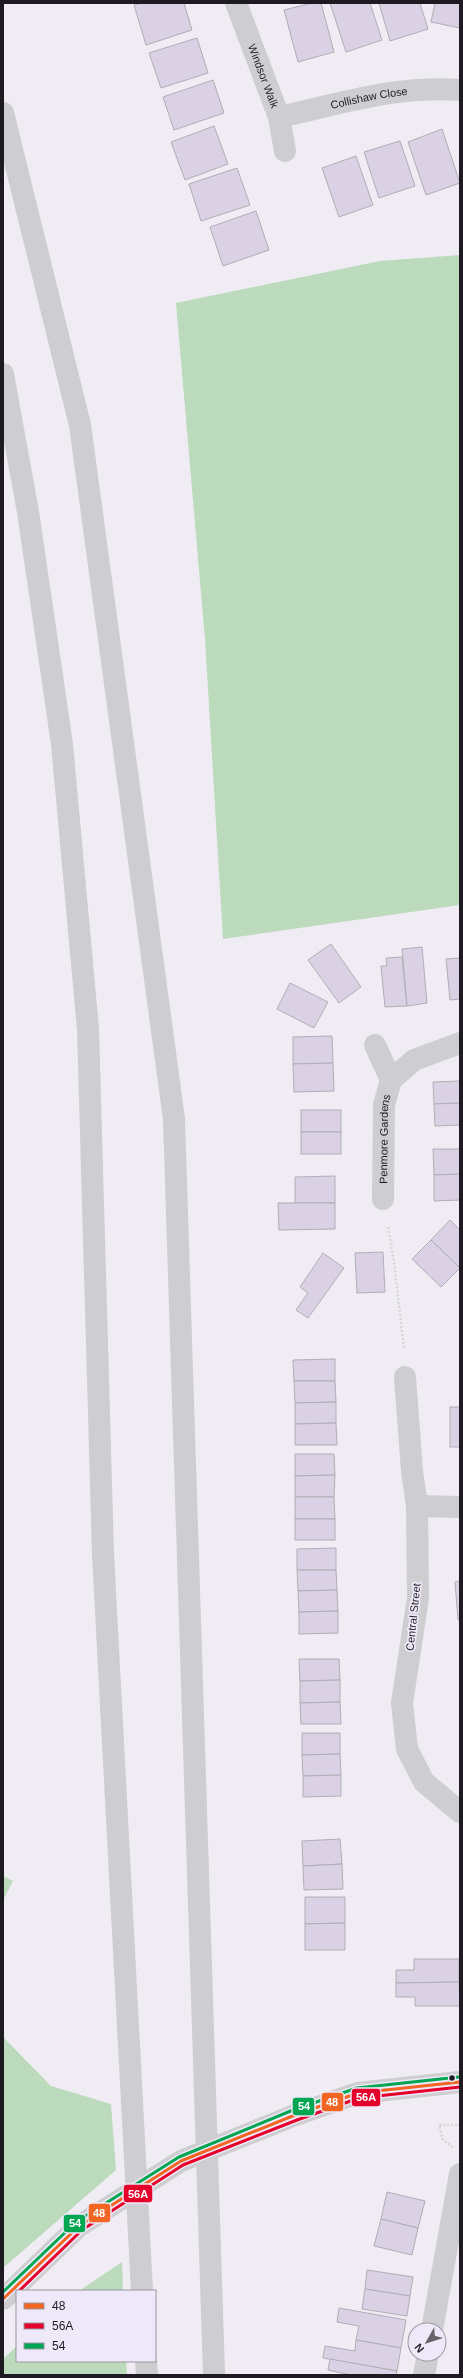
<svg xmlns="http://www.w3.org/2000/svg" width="463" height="2378" font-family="Helvetica,sans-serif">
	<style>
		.green { fill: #bcdabc }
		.building { fill: #dad1e5; stroke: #b0aeb4 }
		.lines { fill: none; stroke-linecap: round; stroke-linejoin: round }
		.path { stroke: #d6d5d7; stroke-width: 2.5; stroke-dasharray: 2 2; stroke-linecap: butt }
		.minor { stroke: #cecdcf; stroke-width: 22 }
		.secondary { stroke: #cecdcf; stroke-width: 22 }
		.trunk { stroke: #cecdcf; stroke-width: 22 }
		.bus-1-casing { stroke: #eee8f8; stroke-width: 6 }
		.bus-2-casing { stroke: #eee8f8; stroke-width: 6 }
		.bus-3-casing { stroke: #eee8f8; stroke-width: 6 }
		.bus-1 { stroke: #f26522; stroke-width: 3 }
		.bus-2 { stroke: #e4002b; stroke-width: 3 }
		.bus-3 { stroke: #00a651; stroke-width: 3 }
		.bus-dot { fill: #1d1b21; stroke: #eee8f8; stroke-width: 1.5 }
		.labels { text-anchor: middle; stroke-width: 3.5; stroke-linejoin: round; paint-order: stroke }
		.street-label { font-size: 11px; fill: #1d1b21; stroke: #eee8f8 }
		.line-badge { stroke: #eee8f8; stroke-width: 1.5 }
		.badge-label { font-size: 11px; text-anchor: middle; font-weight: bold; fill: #fff }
	</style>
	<rect width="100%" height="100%" fill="#efecf4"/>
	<g class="green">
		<polygon points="460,255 460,905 223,939 205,639 176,303 380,261"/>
		<polygon points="3,1876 13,1881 3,1900"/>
		<polygon points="3,2037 51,2086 111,2104 116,2170 3,2268"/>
		<polygon points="122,2262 123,2291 79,2291"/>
		<polygon points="17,2346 17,2361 126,2361 127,2375 3,2375 3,2359"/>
	</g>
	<g class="building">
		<polygon points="142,3 184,3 192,30 146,45 134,5"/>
		<polygon points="312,3 321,3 334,52 298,62 284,10"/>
		<polygon points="330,3 370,3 382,40 346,52"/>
		<polygon points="379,3 420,3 428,29 390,41"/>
		<polygon points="435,3 460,3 460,28 431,22"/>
		<polygon points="197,38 208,73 161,88 149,53"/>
		<polygon points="213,80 224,113 174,130 163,97"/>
		<polygon points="214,126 228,164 185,180 171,142"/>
		<polygon points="442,129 460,183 426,195 408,142"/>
		<polygon points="400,141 415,186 379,198 364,152"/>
		<polygon points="356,156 373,205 339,217 322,168"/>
		<polygon points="237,168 250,205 201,221 189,184"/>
		<polygon points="256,211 269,250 223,266 210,227"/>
		<polygon points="331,944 361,987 339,1003 308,960"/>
		<polygon points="422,947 427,1003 407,1006 402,949"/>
		<polygon points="402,957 407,1006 385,1007 381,966 387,966 386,958"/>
		<polygon points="460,958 460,999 450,1000 446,959"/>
		<polygon points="290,983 328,1002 314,1028 277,1009"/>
		<polygon points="332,1036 333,1063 293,1064 293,1037"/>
		<polygon points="333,1063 334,1091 294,1092 293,1064"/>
		<polygon points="460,1081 460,1103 434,1104 433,1082"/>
		<polygon points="460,1103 460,1125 435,1126 434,1104"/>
		<rect x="301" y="1110" width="40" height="22"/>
		<rect x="301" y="1132" width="40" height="22"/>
		<polygon points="433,1149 460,1149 460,1174 434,1175"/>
		<polygon points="460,1174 460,1200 434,1201 434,1175"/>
		<polygon points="335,1176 335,1203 295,1203 295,1177"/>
		<polygon points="278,1203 335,1203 335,1229 279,1230"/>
		<polygon points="450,1220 460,1230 460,1268 431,1240"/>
		<polygon points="431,1240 460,1268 441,1287 412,1259"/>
		<polygon points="383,1252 385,1292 357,1293 355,1253"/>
		<polygon points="323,1253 344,1268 308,1318 296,1310 308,1293 300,1287"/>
		<polygon points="335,1359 335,1381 294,1381 293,1360"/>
		<polygon points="294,1381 335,1381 336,1402 295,1403"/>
		<polygon points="336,1402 336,1423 295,1424 295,1403"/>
		<rect x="450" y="1407" width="10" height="40"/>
		<polygon points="336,1423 337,1445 295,1445 295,1424"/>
		<polygon points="295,1454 334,1454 335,1475 295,1476"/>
		<polygon points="335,1475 334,1497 295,1497 295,1476"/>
		<polygon points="295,1497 334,1497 335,1519 295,1519"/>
		<rect x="295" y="1519" width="40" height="21"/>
		<polygon points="336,1548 336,1570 297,1570 297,1549"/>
		<polygon points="297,1570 336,1570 337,1590 298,1591"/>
		<polygon points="460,1581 460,1620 458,1620 455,1582"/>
		<polygon points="337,1590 338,1611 299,1612 298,1591"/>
		<polygon points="338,1611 338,1633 299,1634 299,1612"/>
		<polygon points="299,1659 339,1659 340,1680 300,1681"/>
		<polygon points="340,1680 340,1702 300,1703 300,1681"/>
		<polygon points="340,1702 341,1724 301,1724 300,1703"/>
		<polygon points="302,1733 340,1733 340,1754 302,1755"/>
		<polygon points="340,1754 341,1775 303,1776 302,1755"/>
		<polygon points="341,1775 341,1796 303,1797 303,1776"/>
		<polygon points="340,1839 342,1864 303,1866 302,1841"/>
		<polygon points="342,1864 343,1889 304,1890 303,1866"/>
		<polygon points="305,1897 345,1897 345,1923 305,1924"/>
		<polygon points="345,1923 345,1950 305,1950 305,1924"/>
		<polygon points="414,1959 459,1959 459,1982 396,1983 396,1970 414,1970"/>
		<polygon points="459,1982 460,2006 415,2006 415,1997 396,1997 396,1983"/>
		<polygon points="387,2192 425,2201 418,2228 381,2219"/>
		<polygon points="381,2219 418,2228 412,2255 374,2246"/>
		<polygon points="367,2270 413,2277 410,2296 365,2289"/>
		<polygon points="365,2289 410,2296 407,2316 362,2309"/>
		<polygon points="339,2308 406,2320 401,2348 356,2340 359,2326 337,2322"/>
		<polygon points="356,2340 401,2348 397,2371 323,2358 325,2346 355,2351"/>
		<polygon points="330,2359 397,2371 396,2375 351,2375 328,2370"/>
	</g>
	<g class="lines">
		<g class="path">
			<polyline points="388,1227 394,1262 404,1349"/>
			<polyline points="453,2147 443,2140 439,2125 460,2125"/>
		</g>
		<g class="minor">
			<path id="s1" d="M 236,3 L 279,117 L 285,151"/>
			<path id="s2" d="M 279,117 C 340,104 396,85 460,90"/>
			<polyline points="375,1045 391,1080"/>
			<path id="s3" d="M 383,1199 L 384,1105 L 391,1080 L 414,1060 L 460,1043"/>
			<polyline points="405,1377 412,1471 417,1506 418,1598 402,1703 407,1749 424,1782 460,1812"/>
			<polyline points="417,1506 460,1507"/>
			<polyline points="432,2330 460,2174"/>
			<polyline points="424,2375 428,2354"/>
		</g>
		<polyline class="secondary" points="3,2299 79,2226 181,2161 295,2115 358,2093 460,2082"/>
		<g class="trunk">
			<polyline points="3,113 80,425 174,1119 214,2375"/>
			<polyline points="3,374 28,512 62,744 88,1029 103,1554 142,2291"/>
			<polyline points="146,2361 147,2375"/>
		</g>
		<defs>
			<polyline id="bus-1" points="3,2299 79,2226 181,2161 295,2115 358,2093 460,2082"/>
			<polyline id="bus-2" points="19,2291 82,2230 183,2165 297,2120 359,2098 460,2087"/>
			<polyline id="bus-3" points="3,2292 76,2222 179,2157 293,2110 357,2088 459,2077"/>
		</defs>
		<use href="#bus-1" class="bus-1-casing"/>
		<use href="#bus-2" class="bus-2-casing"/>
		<use href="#bus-3" class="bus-3-casing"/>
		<use href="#bus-1" class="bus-1"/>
		<use href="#bus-2" class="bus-2"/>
		<use href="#bus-3" class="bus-3"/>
	</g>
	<circle class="bus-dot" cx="452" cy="2078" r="3.5"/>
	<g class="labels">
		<g class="street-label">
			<text dy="4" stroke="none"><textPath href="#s1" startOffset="78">Windsor Walk</textPath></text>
			<text dy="4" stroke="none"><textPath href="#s2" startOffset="92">Collishaw Close</textPath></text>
			<text dy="4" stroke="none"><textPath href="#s3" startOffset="60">Penmore Gardens</textPath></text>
			<text transform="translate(413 1617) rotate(-84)" y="4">Central Street</text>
		</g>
	</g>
	<g class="line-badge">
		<rect x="351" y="2088" width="30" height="19" rx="4" fill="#e4002b"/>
		<rect x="321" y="2092" width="23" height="20" rx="4" fill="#f26522"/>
		<rect x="292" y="2097" width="23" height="19" rx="4" fill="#00a651"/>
		<rect x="123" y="2184" width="30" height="19" rx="4" fill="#e4002b"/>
		<rect x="88" y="2203" width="23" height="20" rx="4" fill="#f26522"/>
		<rect x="63" y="2214" width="23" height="19" rx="4" fill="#00a651"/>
	</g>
	<g class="badge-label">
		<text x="366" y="2101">56A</text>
		<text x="332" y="2106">48</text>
		<text x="304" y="2110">54</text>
		<text x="138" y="2198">56A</text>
		<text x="99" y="2217">48</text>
		<text x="75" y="2227">54</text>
	</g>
	<rect width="463" height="2378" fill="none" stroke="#1d1b21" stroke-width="8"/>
	<rect x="16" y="2290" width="140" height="72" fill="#eee8f8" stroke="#9a96a2"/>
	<rect x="24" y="2303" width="20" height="6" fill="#f26522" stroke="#9a96a2"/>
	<text x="52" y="2310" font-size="12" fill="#1d1b21">48</text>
	<rect x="24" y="2323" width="20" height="6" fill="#e4002b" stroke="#9a96a2"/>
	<text x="52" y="2330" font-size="12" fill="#1d1b21">56A</text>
	<rect x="24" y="2343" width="20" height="6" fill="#00a651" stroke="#9a96a2"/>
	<text x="52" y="2350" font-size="12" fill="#1d1b21">54</text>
	<g transform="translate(427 2342) rotate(231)"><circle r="19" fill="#eee8f8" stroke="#9a96a2"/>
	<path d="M0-3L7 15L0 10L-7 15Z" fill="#66646b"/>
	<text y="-6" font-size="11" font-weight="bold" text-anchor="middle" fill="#1d1b21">N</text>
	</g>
</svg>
